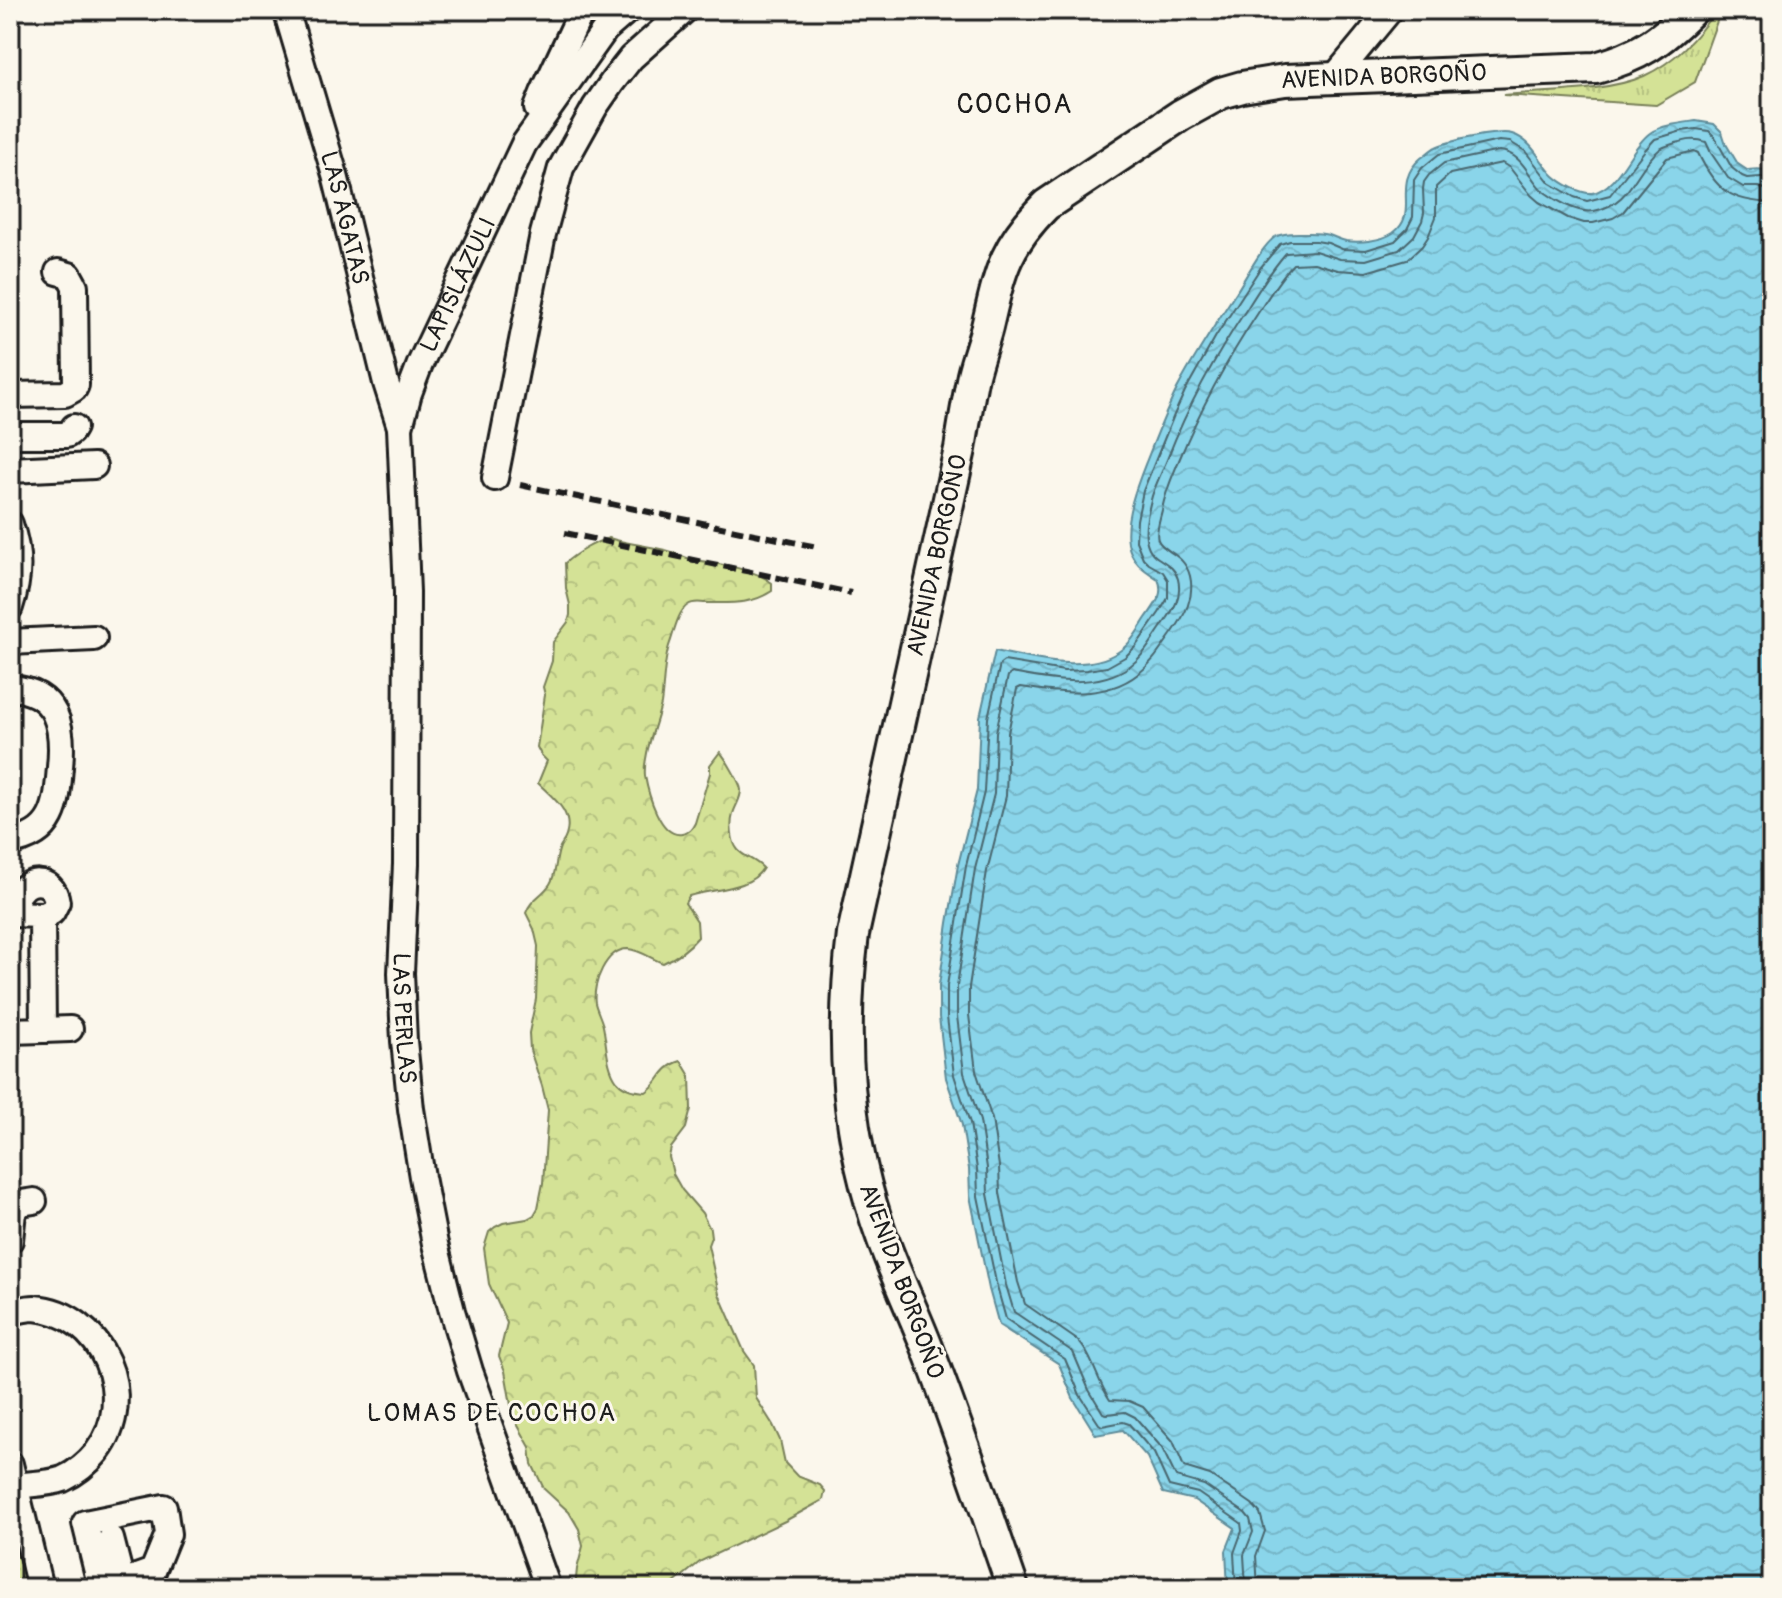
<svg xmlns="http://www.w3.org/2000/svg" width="1782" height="1598" font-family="Pangolin,sans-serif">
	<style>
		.grass { fill: url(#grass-tufts); stroke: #787f59; stroke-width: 2 }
		.forest { fill: url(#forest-crowns); stroke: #787f59; stroke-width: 2 }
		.water { fill: url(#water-waves); stroke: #5e8b98; stroke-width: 2 }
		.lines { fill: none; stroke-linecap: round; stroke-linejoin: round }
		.shore { stroke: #48666e; stroke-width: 2 }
		.minor-casing { stroke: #1c1c1c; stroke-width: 30 }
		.major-casing { stroke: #1c1c1c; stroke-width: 36 }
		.minor { stroke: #fbf7ec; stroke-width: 24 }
		.major { stroke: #fbf7ec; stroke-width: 30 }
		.rail { stroke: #1c1c1c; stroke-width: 6; stroke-dasharray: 12 6; stroke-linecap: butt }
		.labels { text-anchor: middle; stroke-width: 6; stroke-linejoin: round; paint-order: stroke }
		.street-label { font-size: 24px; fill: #1c1c1c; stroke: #fbf7ec }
		.neighbourhood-label { font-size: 26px; letter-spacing: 2px; fill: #1c1c1c; stroke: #fbf7ec }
		.quarter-label { font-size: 28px; letter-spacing: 2px; fill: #1c1c1c; stroke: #fbf7ec }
	</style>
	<defs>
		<pattern id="grass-tufts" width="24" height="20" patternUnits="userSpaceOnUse" patternTransform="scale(2)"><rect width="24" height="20" fill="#d4e296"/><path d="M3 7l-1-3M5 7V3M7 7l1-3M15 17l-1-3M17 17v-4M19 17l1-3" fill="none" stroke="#b5c181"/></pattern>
		<pattern id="forest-crowns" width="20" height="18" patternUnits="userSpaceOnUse" patternTransform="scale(2)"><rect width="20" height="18" fill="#d4e296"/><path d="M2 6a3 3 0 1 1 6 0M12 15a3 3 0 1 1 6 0" fill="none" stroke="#b5c181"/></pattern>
		<pattern id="water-waves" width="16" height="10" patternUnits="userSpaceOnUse" patternTransform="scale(2)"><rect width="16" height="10" fill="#8ad5ea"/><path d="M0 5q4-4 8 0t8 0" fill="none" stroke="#76b6c8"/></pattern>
	</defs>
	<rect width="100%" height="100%" fill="#fbf7ec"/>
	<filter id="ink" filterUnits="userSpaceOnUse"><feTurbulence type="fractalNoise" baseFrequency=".0125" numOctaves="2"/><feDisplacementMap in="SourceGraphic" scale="16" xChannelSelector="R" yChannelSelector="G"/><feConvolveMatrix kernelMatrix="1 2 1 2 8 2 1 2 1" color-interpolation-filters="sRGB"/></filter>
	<g filter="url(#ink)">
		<g class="grass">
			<path d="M 1716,10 L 1721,10 L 1695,82 L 1656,105 L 1504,95 C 1544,91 1608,92 1644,76 C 1675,62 1697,37 1716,10 Z"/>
			<polygon points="10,1511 28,1588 18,1588 10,1558"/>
		</g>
		<path class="forest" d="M 609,538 C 628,544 646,545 665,550 C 675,552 684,558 694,560 C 715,563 756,569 772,583 L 772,591 C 751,605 731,603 706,603 C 700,603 694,601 688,605 C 678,611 674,632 670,643 C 663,662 664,685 661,704 C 656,727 643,753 645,776 C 648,793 660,838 682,834 C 689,833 692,829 695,823 L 710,773 L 710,765 L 720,752 C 725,757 741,784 741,790 C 741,799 735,806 733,814 C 730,824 731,842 738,850 C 744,857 756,860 763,868 C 750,891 712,888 689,896 L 685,903 L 697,921 L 698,937 C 689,948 677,957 663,963 C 651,959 641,950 628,949 C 606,949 592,984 595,1003 C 597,1011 601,1018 603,1026 C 607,1044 606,1067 617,1081 C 625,1090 635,1091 646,1092 C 662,1081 659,1068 681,1061 L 690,1076 L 691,1109 L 686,1128 L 671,1148 L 669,1157 L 673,1174 L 682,1190 L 702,1213 L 710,1229 L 711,1237 L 708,1245 L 719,1294 L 744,1351 L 754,1365 L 756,1398 L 773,1425 L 780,1440 L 785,1463 L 797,1476 L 820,1485 L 825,1491 L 823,1500 L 785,1521 L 701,1561 L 668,1588 L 575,1588 L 577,1569 L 583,1546 L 579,1529 L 569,1512 L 544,1489 L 532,1464 L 530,1447 L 516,1422 L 511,1405 L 505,1371 L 499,1356 L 507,1323 L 489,1284 L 484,1248 L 489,1232 L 495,1227 L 503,1223 L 527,1219 L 534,1215 L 538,1208 L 543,1183 L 548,1110 L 542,1086 L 530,1050 L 529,1033 L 536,999 L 538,946 L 534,929 L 526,913 C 530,900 542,896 550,884 C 557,873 555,859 560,847 C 562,843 565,840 566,836 C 574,812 553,798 538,783 L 547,761 L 541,755 L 537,747 L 545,695 L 543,687 L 552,661 L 553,642 L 568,622 L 570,615 L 570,605 L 566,588 L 565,563 C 576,553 595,542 609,538 Z"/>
		<path class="water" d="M 1696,121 L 1714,124 L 1722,132 L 1726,144 L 1738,164 L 1747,170 C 1759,169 1767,167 1772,179 L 1772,1588 L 1228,1588 L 1226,1551 L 1235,1528 L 1194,1500 L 1163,1493 L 1147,1457 L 1123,1430 L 1096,1435 L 1073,1398 L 1059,1364 L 999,1325 L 989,1289 L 970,1196 L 969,1169 L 962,1125 L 946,1078 L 939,1017 L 939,985 L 948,923 L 958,865 L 977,790 L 980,717 L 995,651 C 1031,658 1085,674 1118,652 C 1131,644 1138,630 1146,618 C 1155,605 1165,594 1158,579 C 1144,570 1131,562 1128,543 C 1124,518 1137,485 1146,462 C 1156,437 1165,413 1177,389 C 1195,355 1216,323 1237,291 C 1246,277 1262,246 1275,237 C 1282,233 1292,233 1299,233 C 1309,233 1319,232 1329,235 C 1335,237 1340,240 1346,241 C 1360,243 1381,241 1393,233 C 1421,213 1390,184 1421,158 C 1426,155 1431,149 1436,147 C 1448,141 1500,130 1512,134 C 1534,141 1540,163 1554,176 C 1563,184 1581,194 1592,193 C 1619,188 1629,148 1650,133 C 1662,125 1682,123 1696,121 Z"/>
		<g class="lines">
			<g class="shore">
				<polyline points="1236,1588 1234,1553 1242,1531 1241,1523 1198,1493 1169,1486 1154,1453 1129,1424 1123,1422 1102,1426 1099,1424 1080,1395 1065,1359 1006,1319 997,1287 978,1196 977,1169 970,1123 954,1075 947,1017 947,986 966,866 984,792 988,718 1000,664 1004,661 1064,671 1087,670 1107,667 1125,657 1136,646 1159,613 1168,598 1168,580 1163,572 1149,564 1143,558 1136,541 1137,520 1143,491 1174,415 1185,391 1216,336 1261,267 1280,244 1290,241 1316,241 1328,243 1342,249 1366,250 1395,241 1407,229 1413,217 1414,180 1422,168 1439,154 1499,141 1510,142 1525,151 1550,183 1574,197 1587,201 1610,195 1645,150 1655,139 1682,131 1696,129 1709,131 1714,136 1732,168 1742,176 1747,178 1761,177 1772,181"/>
				<path d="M 1246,1588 L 1244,1555 L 1253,1532 L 1250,1519 L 1245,1513 L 1204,1485 L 1176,1477 L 1162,1448 L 1135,1417 L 1125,1412 L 1107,1414 L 1103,1413 L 1089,1390 L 1073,1352 L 1014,1312 L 1006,1285 L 988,1194 L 987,1168 L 980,1121 L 964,1073 L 957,1016 L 957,986 L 975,869 L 994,794 L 996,732 L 1008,676 L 1012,673 C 1050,680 1096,690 1130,666 C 1143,657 1151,642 1160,629 C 1171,613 1183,599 1178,579 C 1175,568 1167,564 1158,558 C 1138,545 1147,515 1152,496 C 1156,483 1163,470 1168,457 C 1189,403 1216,355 1248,307 C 1260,288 1271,270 1286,253 L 1315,251 L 1340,259 L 1366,260 L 1399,250 L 1414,236 L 1422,221 L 1424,213 L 1423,189 L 1424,182 L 1429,175 L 1444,163 L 1499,151 C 1523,153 1528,177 1543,191 C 1555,200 1578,214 1594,211 C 1632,204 1634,170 1659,150 C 1664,146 1670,145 1676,143 C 1687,140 1695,138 1706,142 L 1711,153 L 1728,178 L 1743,187 L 1758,187 L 1772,191"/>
				<path d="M 1258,1588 L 1256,1556 L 1265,1531 L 1260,1513 L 1252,1504 L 1210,1475 L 1184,1467 L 1173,1441 L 1143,1407 L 1129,1401 L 1110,1400 C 1097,1381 1092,1354 1077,1340 L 1025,1304 L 1018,1282 L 1000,1193 L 999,1166 L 992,1119 L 976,1071 L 969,1015 L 969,987 L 987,871 L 1006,796 L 1008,733 L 1017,689 L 1021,687 C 1059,693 1105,700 1138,674 C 1153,663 1162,647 1173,632 C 1185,615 1195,597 1190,576 C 1184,553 1163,552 1158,540 C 1155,532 1160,519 1162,510 C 1165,492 1173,475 1180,458 C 1201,407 1227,360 1258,313 C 1269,296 1279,279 1293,264 L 1314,263 L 1338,270 L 1366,272 L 1407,260 L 1422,246 L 1428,237 L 1436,217 L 1436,187 L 1450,174 L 1502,163 L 1510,168 L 1531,195 L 1539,202 L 1568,218 L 1584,223 L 1593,223 L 1613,218 L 1623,212 L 1667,158 L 1694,151 L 1698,153 C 1716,191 1731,201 1772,203"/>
			</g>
			<defs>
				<g id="minor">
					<path id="s1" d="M 286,10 L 335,175 L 386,383 L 400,427 L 407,592 L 406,864 L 401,973 L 404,1041 L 411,1109 L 422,1177 L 435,1244 L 452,1311 L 470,1371 L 548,1588"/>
					<polyline points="1333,79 1390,10"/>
					<polyline points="537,108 543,93 582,10"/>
					<polyline points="10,395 65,394 74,389 76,385 75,286 69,275 58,272"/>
					<path id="s2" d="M 400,427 L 409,393 L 420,364 L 524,144 L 605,30 L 628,10"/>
					<polyline points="10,435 67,435 71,432 74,427"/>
					<polyline points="10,470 94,466"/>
					<polyline points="495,478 543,234 561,168 595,107 613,81 631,58 685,10"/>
					<path d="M 10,524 C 20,554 20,577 10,607"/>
					<polyline points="10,642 94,638"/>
					<path d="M 10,688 C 58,691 64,727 60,767 C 57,804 55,835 10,842"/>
					<path d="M 16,901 C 23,876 54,876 57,902 L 52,912 L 42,915"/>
					<polyline points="10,914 42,915 43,1030 10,1031"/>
					<polyline points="43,1030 70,1029"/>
					<polyline points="10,1240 13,1212 21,1203 34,1201"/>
					<path d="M 10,1312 C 18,1311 26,1308 34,1308 C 103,1313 139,1398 97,1452 C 88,1463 76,1473 63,1479 C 49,1484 30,1484 15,1486"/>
					<polyline points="10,1464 40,1588"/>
					<polyline points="101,1588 85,1523 164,1507 168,1534 153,1571 117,1584 119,1570 111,1539"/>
				</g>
				<g id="major">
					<path id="s3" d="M 1013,1588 C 985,1508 958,1427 927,1347 C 913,1311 896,1276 883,1240 C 846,1139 840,1040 853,934 L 960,449 C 964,424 968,399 973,375 C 977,358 983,343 987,327 C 1000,272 1004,247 1046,205 L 1181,115 L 1221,93 L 1242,87 L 1285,80 L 1596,68 C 1640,56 1660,42 1692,10"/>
				</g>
			</defs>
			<use href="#minor" class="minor-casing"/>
			<use href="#major" class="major-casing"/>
			<use href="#minor" class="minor"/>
			<use href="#major" class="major"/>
			<g class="rail">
				<polyline points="520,485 817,547"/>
				<polyline points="565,533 851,593"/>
			</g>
		</g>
	</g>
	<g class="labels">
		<g class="street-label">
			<text dy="8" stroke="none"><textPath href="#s3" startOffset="1814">AVENIDA BORGOÑO</textPath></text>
			<text dy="8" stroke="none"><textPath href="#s1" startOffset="216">LAS ÁGATAS</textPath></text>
			<text dy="8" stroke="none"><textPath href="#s2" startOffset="154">LAPISLÁZULI</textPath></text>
			<text dy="8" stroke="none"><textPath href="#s3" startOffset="1070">AVENIDA BORGOÑO</textPath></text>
			<text dy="8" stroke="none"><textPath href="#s1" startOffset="1024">LAS PERLAS</textPath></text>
			<text transform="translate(902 1281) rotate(70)" y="8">AVENIDA BORGOÑO</text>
		</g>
		<g class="neighbourhood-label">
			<text x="492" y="1421">LOMAS DE COCHOA</text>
		</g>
		<g class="quarter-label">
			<text x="1015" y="113">COCHOA</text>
		</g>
	</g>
	<rect width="1782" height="1598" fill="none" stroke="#fbf7ec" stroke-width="40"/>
	<rect x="20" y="20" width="1742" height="1558" fill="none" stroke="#1c1c1c" stroke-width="3" filter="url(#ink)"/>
</svg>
